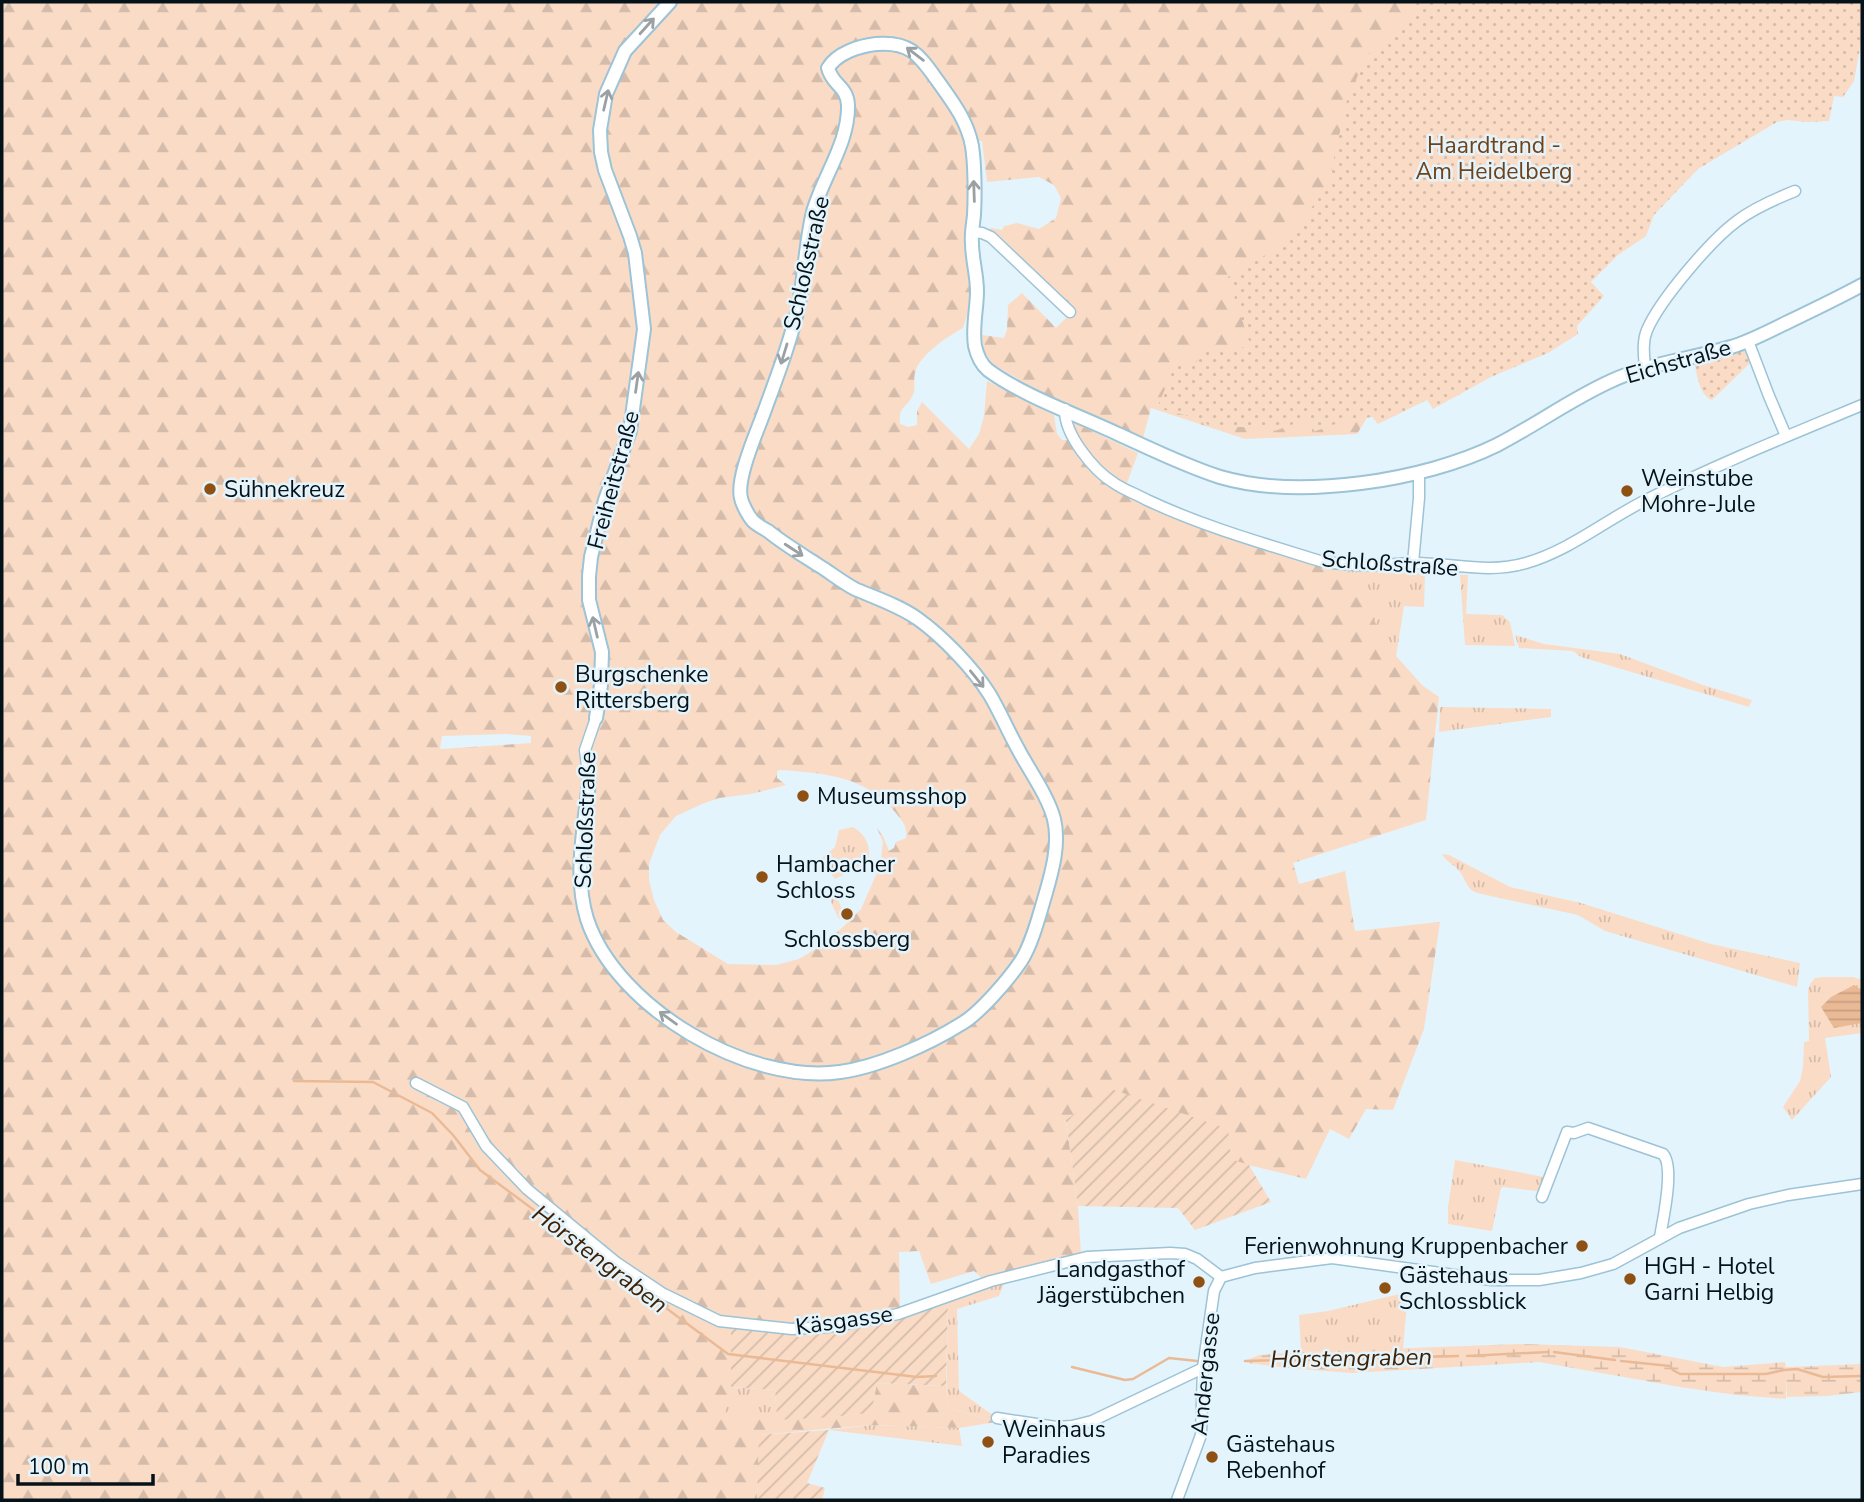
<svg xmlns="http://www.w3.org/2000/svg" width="1864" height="1502" font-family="'Nunito Sans',sans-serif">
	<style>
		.grass { fill: url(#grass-tufts) }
		.forest { fill: url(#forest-firs); fill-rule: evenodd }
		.wetland { fill: url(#wetland-marsh) }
		.park { fill: url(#park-dots) }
		.garden { fill: url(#garden-furrows) }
		.water { fill: url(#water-rules) }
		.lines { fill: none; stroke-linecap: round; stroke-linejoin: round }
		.stream { stroke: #eaba96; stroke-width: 2.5 }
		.minor-casing { stroke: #9cc3d6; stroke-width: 13 }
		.tertiary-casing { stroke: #9cc3d6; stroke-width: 16 }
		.minor { stroke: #fff; stroke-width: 10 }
		.tertiary { stroke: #fff; stroke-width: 12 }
		.oneway { stroke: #9ba0a3 }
		.poi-dot { fill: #8e5113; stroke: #e4f4fc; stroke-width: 2.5 }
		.labels { text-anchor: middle; stroke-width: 5; stroke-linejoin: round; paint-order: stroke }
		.park-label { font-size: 23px; fill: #70421a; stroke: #e4f4fc }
		.street-label { font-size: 23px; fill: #051219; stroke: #e4f4fc }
		.poi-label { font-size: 23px; fill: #051219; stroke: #e4f4fc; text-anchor: start }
		.water-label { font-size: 24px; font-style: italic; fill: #3f2104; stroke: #e4f4fc }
	</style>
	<defs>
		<pattern id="grass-tufts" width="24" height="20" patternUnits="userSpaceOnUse" patternTransform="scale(1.75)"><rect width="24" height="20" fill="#fadcc6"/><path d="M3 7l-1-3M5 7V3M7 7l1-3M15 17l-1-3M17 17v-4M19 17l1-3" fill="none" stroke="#d5bcaa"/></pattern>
		<pattern id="forest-firs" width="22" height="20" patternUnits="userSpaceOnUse" patternTransform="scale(1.75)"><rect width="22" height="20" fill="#fadcc6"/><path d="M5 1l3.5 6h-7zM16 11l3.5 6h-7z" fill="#d5bcaa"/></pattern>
		<pattern id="wetland-marsh" width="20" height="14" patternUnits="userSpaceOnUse" patternTransform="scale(1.75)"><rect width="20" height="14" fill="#fadcc6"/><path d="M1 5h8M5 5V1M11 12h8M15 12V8" fill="none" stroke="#d5bcaa"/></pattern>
		<pattern id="park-dots" width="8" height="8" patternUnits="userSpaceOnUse" patternTransform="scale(1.75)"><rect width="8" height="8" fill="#fadcc6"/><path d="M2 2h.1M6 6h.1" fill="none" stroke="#d5bcaa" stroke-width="1.8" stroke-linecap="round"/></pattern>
		<pattern id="garden-furrows" width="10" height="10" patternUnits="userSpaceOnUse" patternTransform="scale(1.75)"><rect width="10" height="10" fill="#fadcc6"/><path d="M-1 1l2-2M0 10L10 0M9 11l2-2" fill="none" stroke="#d5bcaa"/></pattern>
		<pattern id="water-rules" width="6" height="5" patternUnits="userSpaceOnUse" patternTransform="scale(1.75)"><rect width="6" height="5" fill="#eaba96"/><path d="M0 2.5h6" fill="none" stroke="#c79f81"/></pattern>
	</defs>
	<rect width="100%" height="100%" fill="#e4f4fc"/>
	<g class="grass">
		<polygon points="1341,569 1468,575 1466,614 1502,615 1510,622 1515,646 1465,645 1460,575 1425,575 1424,607 1404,606 1396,657"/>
		<polygon points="1515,635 1544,644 1620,654 1703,685 1752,700 1749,707 1581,657 1573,651 1519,648"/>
		<polygon points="1440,707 1551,709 1551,717 1439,732"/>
		<path d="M 853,827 C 866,835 870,844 869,859 L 866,863 L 835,879 L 830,873 L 821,873 L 815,864 L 835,847 L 839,830 Z"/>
		<path d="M 1442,854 L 1449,855 L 1510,887 L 1581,903 L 1711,944 L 1800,963 L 1797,987 L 1605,931 L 1578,915 L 1477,893 C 1466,889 1466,879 1459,871 C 1454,864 1446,862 1442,854 Z"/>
		<path d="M 833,886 L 844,915 L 839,919 C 834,908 826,897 833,886 Z"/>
		<polygon points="1823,977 1853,977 1862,980 1862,1033 1825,1038 1831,1077 1792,1120 1783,1107 1800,1081 1803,1067 1804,1042 1809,1041 1808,990 1810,984 1815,978"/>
		<polygon points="1455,1160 1549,1178 1543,1195 1537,1191 1504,1187 1501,1188 1492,1231 1448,1224 1448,1207"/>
		<polygon points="1006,1279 999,1296 957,1309 959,1391 997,1418 996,1422 946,1407 948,1300"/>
		<polygon points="1408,1292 1403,1349 1301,1352 1299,1315 1328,1311"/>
		<polygon points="731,1387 775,1390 777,1420 755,1421 722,1418"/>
		<polygon points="871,1425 959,1428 962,1446 829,1430"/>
	</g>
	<path class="forest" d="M 2,2 L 1700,2 L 1452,281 L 1357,434 L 1245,439 L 1151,408 L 1143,438 L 1043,394 L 993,364 L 984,351 L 982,335 L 1004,338 L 1007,329 L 1008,305 L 1022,293 L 1056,328 L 1075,309 L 994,236 L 988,232 L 991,228 L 1002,230 L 1004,226 L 1017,223 L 1039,229 L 1056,218 L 1061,198 L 1054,185 L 1039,177 L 987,182 L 982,141 L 965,142 L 968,163 L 972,299 L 963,328 C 947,337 919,355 915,373 C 913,380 916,388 913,395 C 907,408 898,406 900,424 L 908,427 L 917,425 L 917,411 L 922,402 L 969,449 L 979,434 L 984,416 L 987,381 L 1054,415 L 1057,434 L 1062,440 L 1068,440 L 1075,423 L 1138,453 L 1123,494 L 1176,519 L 1341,569 L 1397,657 L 1422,685 L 1439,697 L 1426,820 L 1293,863 L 1299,884 L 1345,871 L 1355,931 L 1440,922 L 1424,1029 L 1393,1110 L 1366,1109 L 1349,1139 L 1330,1129 L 1306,1179 L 1066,1121 L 1078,1206 L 1081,1255 L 985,1281 L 974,1271 L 931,1284 L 919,1251 L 899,1252 L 900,1310 L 822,1323 L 731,1326 L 731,1387 L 723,1418 C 772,1422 821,1418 870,1413 L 877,1383 L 946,1386 L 946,1407 L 996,1422 L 959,1428 L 871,1425 L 760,1435 L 757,1500 L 2,1500 ZM 506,734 L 531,736 L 531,743 L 440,749 L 442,736 ZM 780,770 C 824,773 866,776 896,813 C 902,821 908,827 906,838 L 896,842 L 894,848 L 889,851 L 883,836 L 877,828 L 883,842 L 880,866 L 861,909 L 844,926 L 822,945 L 799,959 L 776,965 L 728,964 L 676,932 L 663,920 L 654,900 L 649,880 L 649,864 L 660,835 L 676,816 L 702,804 L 719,798 L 751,794 L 786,785 L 777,778 L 777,771 Z"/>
	<polygon class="wetland" points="1520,1344 1620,1347 1723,1367 1785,1362 1786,1367 1862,1364 1862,1392 1827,1396 1787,1397 1786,1378 1786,1399 1736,1395 1680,1387 1539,1362 1352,1373 1298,1369 1248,1363 1245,1361 1259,1355 1301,1352"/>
	<g class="park">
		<polygon points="1417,2 1862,2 1862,37 1854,81 1843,97 1834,96 1829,121 1808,122 1787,120 1777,122 1698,169 1654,215 1646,236 1618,255 1591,282 1604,296 1577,326 1578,334 1548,353 1491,377 1433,409 1427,400 1378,424 1372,417 1344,421 1313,432 1307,419 1275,431 1273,427 1209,427 1204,420 1157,408 1176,363 1197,364 1198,351 1251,347 1228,277 1286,243 1328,185 1347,100 1367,55 1408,23"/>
		<path d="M 1746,350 L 1751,362 L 1712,400 C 1699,395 1698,376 1694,363 L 1718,359 Z"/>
	</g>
	<g class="garden">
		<polygon points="1111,1089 1228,1129 1231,1159 1249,1165 1271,1202 1195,1230 1178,1208 1078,1206 1066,1120"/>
		<polygon points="948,1300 946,1386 877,1383 871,1413 820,1418 777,1420 775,1390 731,1387 731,1326 789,1332"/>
		<polygon points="829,1430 807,1483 825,1488 822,1500 757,1500 759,1435"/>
	</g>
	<polygon class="water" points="1854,985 1862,990 1862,1023 1834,1028 1821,1007 1831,997"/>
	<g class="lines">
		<g class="stream">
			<polyline points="294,1081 373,1082 432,1113 453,1135 480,1170 728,1354 917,1377 936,1376"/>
			<polyline points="1554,1352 1615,1360"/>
			<polyline points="1467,1356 1548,1352"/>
			<polyline points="1245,1361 1458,1356"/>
			<polyline points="1621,1361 1670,1366 1673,1370 1680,1374 1766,1374 1784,1370 1797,1369 1823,1377 1862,1376"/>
			<polyline points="1072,1367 1125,1380 1133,1379 1169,1358 1197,1361"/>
		</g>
		<defs>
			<g id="minor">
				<polyline points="972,232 982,233 991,237 1070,312"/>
				<polyline points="1748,341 1769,396 1786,436"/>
				<path d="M 1645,368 C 1644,355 1642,342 1647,330 C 1660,300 1710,241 1737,221 C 1754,208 1775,199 1795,191"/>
				<path d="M 1065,409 C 1064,434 1093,470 1114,483 C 1124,490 1136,494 1147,500 C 1202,526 1262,543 1320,561 C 1339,564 1358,566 1378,565 C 1390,565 1403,563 1415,563 C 1453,563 1488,574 1526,563 C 1571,550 1607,519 1648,499 C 1718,464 1790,435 1862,405"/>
				<polyline points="1413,563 1419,498 1419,472"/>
				<polyline points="589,781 585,750 596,718"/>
				<polyline points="416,1083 463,1107 486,1146 527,1189 617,1263 662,1293 719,1321 792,1329 827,1327 858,1322 898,1314 991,1281 1087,1257 1170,1253 1185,1254 1197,1259 1221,1277"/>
				<path d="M 1542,1197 L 1567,1132 L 1574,1133 L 1588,1128 L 1663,1154 C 1675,1167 1663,1219 1660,1237"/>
				<polyline points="997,1418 1056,1427 1072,1426 1092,1421 1203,1368"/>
				<polyline points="1177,1500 1201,1435 1203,1368 1214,1291 1221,1277 1255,1268 1332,1258 1491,1280 1539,1280 1581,1273 1613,1264 1679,1228 1749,1204 1788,1195 1862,1184"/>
			</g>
			<g id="tertiary">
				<polyline points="596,718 601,685 602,652 589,600 589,576 591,557 605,500 630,431 644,329 635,253 630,236 605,170 601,152 600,130 606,94 625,51 670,2"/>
				<path d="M 589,781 C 585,826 573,874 587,919 C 616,1008 749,1085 840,1072 C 878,1067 929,1044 961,1024 C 979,1014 1009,979 1021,961 C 1032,944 1039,916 1045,896 C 1052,872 1060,844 1054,819 C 1048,796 1029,770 1018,749 C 1008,731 1000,712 990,695 C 973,668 943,637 918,619 C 900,606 876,598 855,589 C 842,582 831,573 818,565 C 801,554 784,544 768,531 C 763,528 757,525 753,521 C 749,517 742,504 741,498 C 736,479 756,434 763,415 C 776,379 793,336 800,298 C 805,270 806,240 813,212 C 823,176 849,143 848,105 C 847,86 832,85 828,68 C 837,53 859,46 876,44 C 910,41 919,55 937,80 C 952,101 967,120 972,146 C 975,165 975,197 974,215 C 973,225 971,234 972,243 C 972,259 977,275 977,291 C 977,309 972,328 975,346 C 977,355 981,364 988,370 C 1023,396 1078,415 1118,434 C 1151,449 1185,466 1220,477 C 1299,500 1424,481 1497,445 C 1536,425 1571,399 1611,381 C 1650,363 1691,359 1731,347 C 1751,341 1769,331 1788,322 C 1813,310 1838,298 1862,285"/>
			</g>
		</defs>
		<use href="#minor" class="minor-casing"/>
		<use href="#tertiary" class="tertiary-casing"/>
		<use href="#minor" class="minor"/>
		<use href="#tertiary" class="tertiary"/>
	</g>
	<defs><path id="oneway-shaft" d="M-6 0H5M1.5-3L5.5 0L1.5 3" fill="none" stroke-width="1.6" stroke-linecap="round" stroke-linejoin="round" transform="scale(1.75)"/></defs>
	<g class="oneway">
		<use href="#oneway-shaft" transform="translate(647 26) rotate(-48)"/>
		<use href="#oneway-shaft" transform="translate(915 54) rotate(-143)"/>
		<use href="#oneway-shaft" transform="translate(606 100) rotate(-77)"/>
		<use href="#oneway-shaft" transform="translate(974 191) rotate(-92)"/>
		<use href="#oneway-shaft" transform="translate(784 354) rotate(107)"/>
		<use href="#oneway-shaft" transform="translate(637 382) rotate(-82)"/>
		<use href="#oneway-shaft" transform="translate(794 550) rotate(33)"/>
		<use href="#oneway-shaft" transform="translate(595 627) rotate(-103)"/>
		<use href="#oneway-shaft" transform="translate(977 679) rotate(51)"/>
		<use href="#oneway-shaft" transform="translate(668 1018) rotate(-144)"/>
	</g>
	<g class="poi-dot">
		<circle cx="210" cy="489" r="7"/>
		<circle cx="1627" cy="491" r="7"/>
		<circle cx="561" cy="687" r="7"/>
		<circle cx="803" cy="796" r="7"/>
		<circle cx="762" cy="877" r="7"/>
		<circle cx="847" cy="914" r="7"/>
		<circle cx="1582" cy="1246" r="7"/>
		<circle cx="1630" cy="1279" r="7"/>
		<circle cx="1199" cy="1282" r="7"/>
		<circle cx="1385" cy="1288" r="7"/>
		<circle cx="988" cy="1442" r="7"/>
		<circle cx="1212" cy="1457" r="7"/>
	</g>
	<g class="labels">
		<g class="park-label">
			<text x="1494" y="153">Haardtrand -<tspan x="1494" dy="26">Am Heidelberg</tspan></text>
		</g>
		<g class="street-label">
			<text transform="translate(806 263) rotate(-77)" y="8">Schloßstraße</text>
			<text transform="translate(1678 361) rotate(-16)" y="8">Eichstraße</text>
			<text transform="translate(613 480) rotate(-75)" y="8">Freiheitstraße</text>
			<text transform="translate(1390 563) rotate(4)" y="8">Schloßstraße</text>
			<text transform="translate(585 820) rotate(-88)" y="8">Schloßstraße</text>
			<text transform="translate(844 1320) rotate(-8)" y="8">Käsgasse</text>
			<text transform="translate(1205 1374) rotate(-84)" y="8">Andergasse</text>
		</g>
		<g class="poi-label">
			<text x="1641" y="486">Weinstube<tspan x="1641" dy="26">Mohre-Jule</tspan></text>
			<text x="224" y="497">Sühnekreuz</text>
			<text x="575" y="682">Burgschenke<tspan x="575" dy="26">Rittersberg</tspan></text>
			<text x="817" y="804">Museumsshop</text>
			<text x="776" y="872">Hambacher<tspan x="776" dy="26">Schloss</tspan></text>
			<text x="847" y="947" text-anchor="middle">Schlossberg</text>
			<text x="1568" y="1254" text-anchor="end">Ferienwohnung Kruppenbacher</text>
			<text x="1644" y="1274">HGH - Hotel<tspan x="1644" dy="26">Garni Helbig</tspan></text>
			<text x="1185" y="1277" text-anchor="end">Landgasthof<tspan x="1185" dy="26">Jägerstübchen</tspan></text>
			<text x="1399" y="1283">Gästehaus<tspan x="1399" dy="26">Schlossblick</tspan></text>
			<text x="1002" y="1437">Weinhaus<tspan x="1002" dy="26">Paradies</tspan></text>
			<text x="1226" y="1452">Gästehaus<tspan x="1226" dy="26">Rebenhof</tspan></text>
		</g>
		<g class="water-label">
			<text transform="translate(600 1259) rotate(37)" y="8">Hörstengraben</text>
			<text transform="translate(1351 1358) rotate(-1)" y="8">Hörstengraben</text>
		</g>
	</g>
	<rect width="1864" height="1502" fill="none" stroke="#051219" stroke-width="7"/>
	<path d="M18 1474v10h135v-10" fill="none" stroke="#051219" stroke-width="3.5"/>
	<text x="28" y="1474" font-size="21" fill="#051219" stroke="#e4f4fc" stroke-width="5" paint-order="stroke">100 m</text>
</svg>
